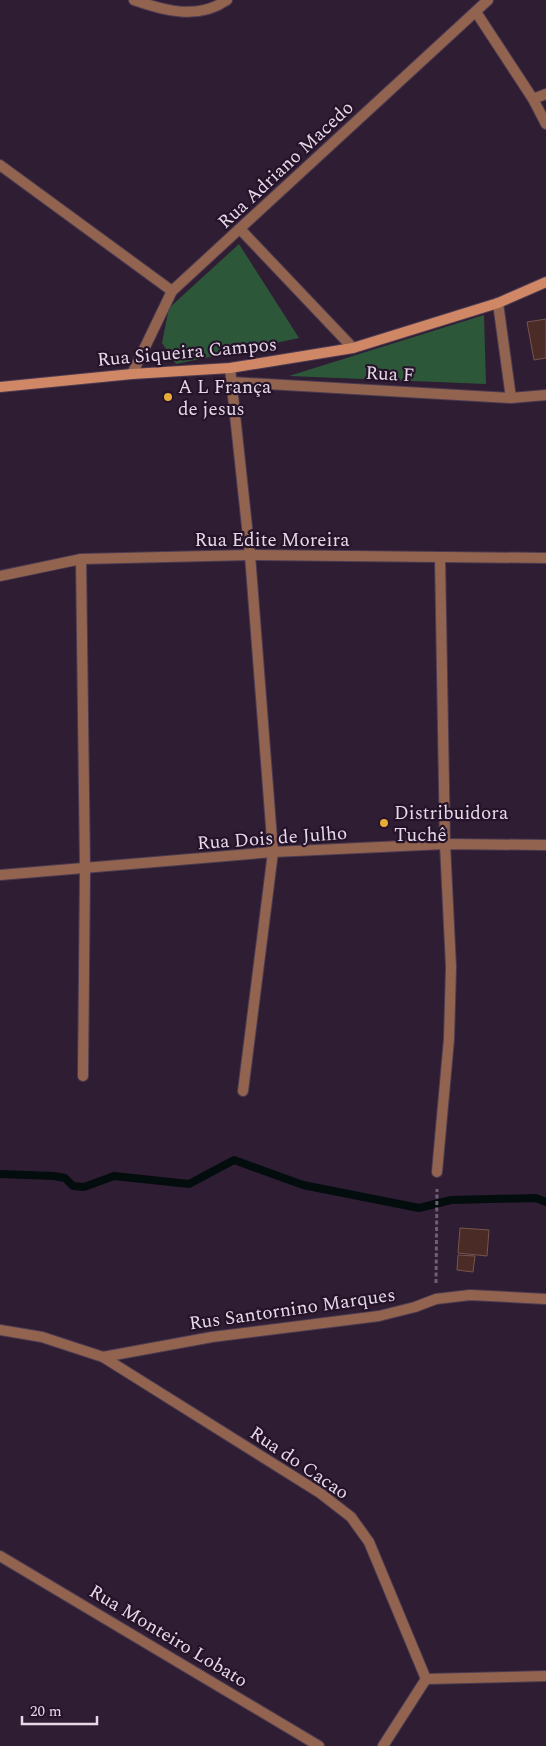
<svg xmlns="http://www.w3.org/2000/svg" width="546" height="1746" font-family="Spectral,serif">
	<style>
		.green { fill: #2c5839 }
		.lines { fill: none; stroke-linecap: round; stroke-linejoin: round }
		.stream { stroke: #030d0e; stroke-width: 8 }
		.building { fill: #4b2b25; stroke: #77544c }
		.minor-casing { stroke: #4c3b51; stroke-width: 12 }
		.secondary-casing { stroke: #4c3b51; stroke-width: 12 }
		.path { stroke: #6f5f73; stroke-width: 3; stroke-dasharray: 4 2.5; stroke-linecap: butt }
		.minor { stroke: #92644f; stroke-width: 10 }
		.secondary { stroke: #d08766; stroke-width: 10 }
		.poi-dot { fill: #e9ab38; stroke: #25132a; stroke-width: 2 }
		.labels { text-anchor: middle; stroke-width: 4.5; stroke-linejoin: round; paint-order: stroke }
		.street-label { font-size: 19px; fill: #e5d8e7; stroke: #25132a }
		.poi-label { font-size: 19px; fill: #e5d8e7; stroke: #25132a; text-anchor: start }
	</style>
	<rect width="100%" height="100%" fill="#2f1d34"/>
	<g class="green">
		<polygon points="239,244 299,338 176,364 162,343 169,308"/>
		<polygon points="484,315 486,384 289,376"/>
	</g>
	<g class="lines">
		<polyline class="stream" points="0,1174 54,1176 65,1178 73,1186 84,1187 114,1176 189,1184 234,1160 303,1185 419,1208 451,1200 536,1198 546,1202"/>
	</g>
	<g class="building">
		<polygon points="546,319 546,358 534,360 527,322"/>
		<polygon points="460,1228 489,1230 487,1256 458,1253"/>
		<polygon points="458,1255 475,1256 473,1272 457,1270"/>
	</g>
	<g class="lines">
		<defs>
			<g id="minor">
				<path d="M 134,0 C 165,11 198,20 227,0"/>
				<polyline points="476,12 533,99 546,124"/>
				<polyline points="533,99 546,94"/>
				<polyline points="0,165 172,291"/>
				<polyline points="240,229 353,348"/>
				<polyline points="498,303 511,398"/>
				<polyline points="230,368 250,555 273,852 243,1091"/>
				<polyline points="132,374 172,291 488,0"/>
				<polyline points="231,382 511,398 546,395"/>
				<polyline points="81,559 85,869 83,1076"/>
				<polyline points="0,576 81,559 250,555 546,558"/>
				<polyline points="0,875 273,852 445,844 546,845"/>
				<polyline points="437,1172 449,1039 451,967 445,844 440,557"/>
				<polyline points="0,1330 42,1337 103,1357 320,1493 351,1517 369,1542 426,1679"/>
				<polyline points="103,1357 212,1337 379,1316 415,1307 436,1299 470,1295 546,1299"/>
				<polyline points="0,1556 319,1746"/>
				<polyline points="426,1679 546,1676"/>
				<polyline points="383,1746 426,1679"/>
			</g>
			<polyline id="secondary" points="0,387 132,374 230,368 353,348 498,303 546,282"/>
		</defs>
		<use href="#minor" class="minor-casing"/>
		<use href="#secondary" class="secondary-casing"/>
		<polyline class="path" points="436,1283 437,1189"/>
		<use href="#minor" class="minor"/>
		<use href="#secondary" class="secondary"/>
	</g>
	<g class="poi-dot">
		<circle cx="168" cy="397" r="5"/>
		<circle cx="384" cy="823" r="5"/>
	</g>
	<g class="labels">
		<g class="street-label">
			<text transform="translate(285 164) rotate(-43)" y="7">Rua Adriano Macedo</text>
			<text transform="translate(187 351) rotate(-5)" y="7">Rua Siqueira Campos</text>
			<text transform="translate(390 373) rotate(3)" y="7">Rua F</text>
			<text x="272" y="546">Rua Edite Moreira</text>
			<text transform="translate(272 837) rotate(-4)" y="7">Rua Dois de Julho</text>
			<text transform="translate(292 1308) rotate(-8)" y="7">Rus Santornino Marques</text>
			<text transform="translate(300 1462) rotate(34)" y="7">Rua do Cacao</text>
			<text transform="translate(169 1635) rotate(31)" y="7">Rua Monteiro Lobato</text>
		</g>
		<g class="poi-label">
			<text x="178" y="393">A L França<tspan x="178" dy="22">de jesus</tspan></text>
			<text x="394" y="819">Distribuidora<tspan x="394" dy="22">Tuchê</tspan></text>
		</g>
	</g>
	<path d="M22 1716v8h75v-8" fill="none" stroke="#e5d8e7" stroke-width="2.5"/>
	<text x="30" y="1716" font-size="15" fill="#e5d8e7" stroke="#25132a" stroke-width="4" paint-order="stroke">20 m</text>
</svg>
